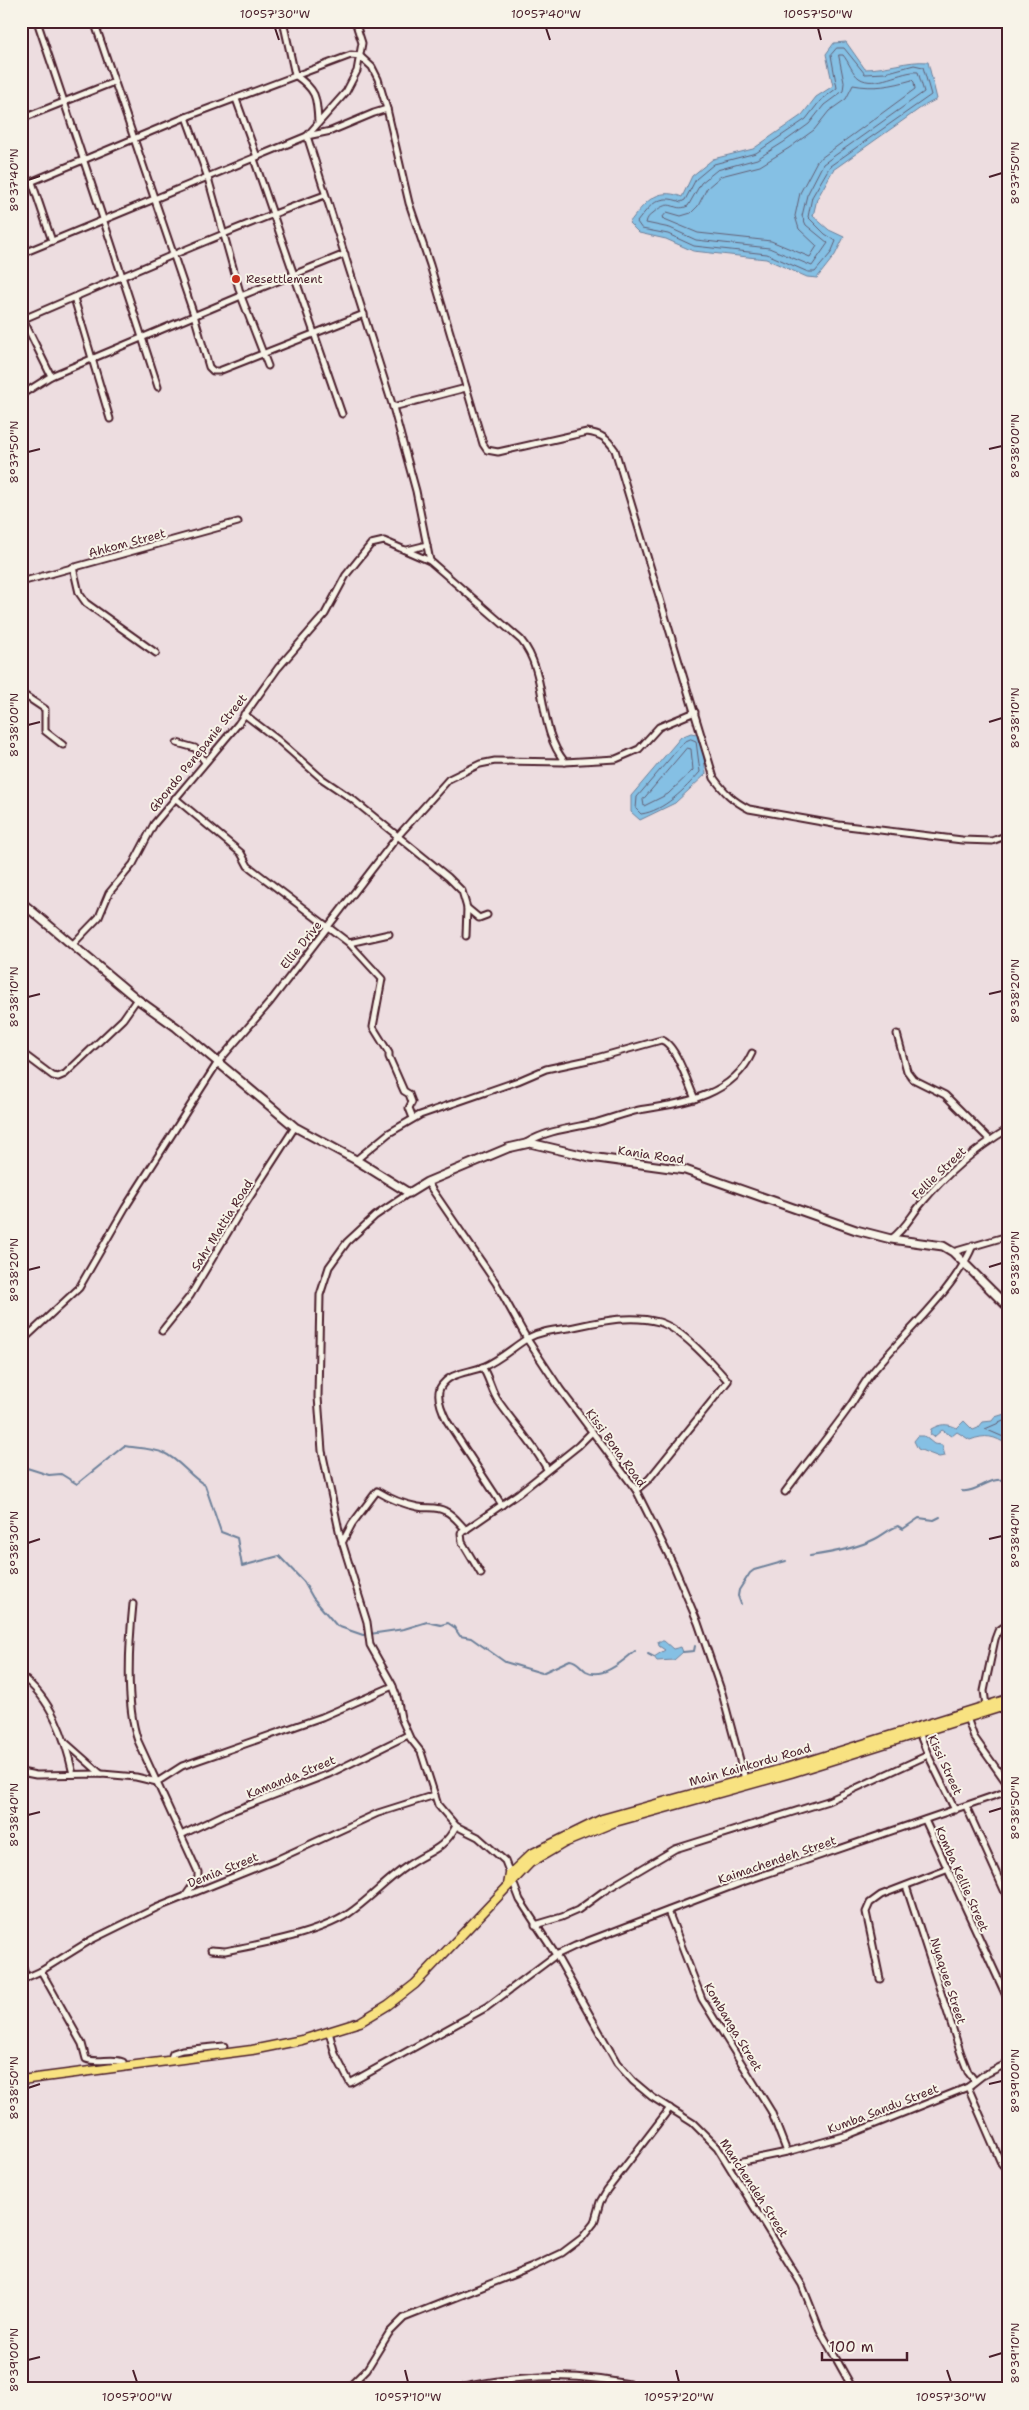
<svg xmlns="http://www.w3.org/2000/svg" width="1029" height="2410" font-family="'Shantell Sans',sans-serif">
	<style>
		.water { fill: #85c0e4; stroke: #6d809a }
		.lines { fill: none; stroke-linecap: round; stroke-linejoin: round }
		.shore { stroke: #625f75; stroke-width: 1 }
		.stream { stroke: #6d809a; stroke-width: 2 }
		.minor-casing { stroke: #4a1f2b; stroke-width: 9 }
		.secondary-casing { stroke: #4a1f2b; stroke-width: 11 }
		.primary-casing { stroke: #4a1f2b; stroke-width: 11 }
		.minor { stroke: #f7f3e8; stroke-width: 5 }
		.secondary { stroke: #f7f3e8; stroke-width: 7 }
		.primary { stroke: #f8e281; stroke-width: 8 }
		.ticks { fill: none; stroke: #4a1f2b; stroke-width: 2 }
		.poi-dot { fill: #c8321e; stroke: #f7f3e8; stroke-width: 2 }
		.labels { text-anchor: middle; stroke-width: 4; stroke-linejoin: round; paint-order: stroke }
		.poi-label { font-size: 12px; fill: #4a1f2b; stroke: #f7f3e8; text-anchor: start }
		.street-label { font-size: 12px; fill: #4a1f2b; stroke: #f7f3e8 }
		.neatline { fill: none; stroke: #4a1f2b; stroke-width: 2 }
		.ticks-label { font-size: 12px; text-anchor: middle; fill: #4a1f2b }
	</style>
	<rect width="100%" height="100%" fill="#eddde0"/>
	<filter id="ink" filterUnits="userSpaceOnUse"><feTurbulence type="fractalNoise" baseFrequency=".02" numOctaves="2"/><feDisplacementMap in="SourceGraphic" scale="10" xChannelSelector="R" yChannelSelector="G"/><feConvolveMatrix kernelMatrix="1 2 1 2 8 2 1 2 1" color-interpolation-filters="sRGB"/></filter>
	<g filter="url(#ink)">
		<g class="water">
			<path d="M 846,42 L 865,69 C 887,69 907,60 928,62 L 937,99 L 922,107 L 833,170 L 817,199 L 813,216 L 829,230 L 844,237 L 835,255 L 817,278 L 807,277 L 766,259 L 693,251 L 666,239 L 639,233 L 629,223 C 644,204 656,186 682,197 L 692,176 L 713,159 L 753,149 L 802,115 L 816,97 L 833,86 L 826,54 L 834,43 Z"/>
			<polygon points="691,733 701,735 706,774 675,803 640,820 631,812 631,796 681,737"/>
			<path d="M 1008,1413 L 1008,1445 C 994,1436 986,1434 970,1440 L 957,1432 L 952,1436 L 942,1430 L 934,1437 L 930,1434 L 931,1429 C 940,1424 947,1423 957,1428 L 964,1421 L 973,1430 L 978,1428 L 983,1422 L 992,1421 L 995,1417 Z"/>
			<polygon points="918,1436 924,1436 934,1444 942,1445 945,1456 939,1457 918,1449 914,1441"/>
			<polygon points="658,1641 664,1641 673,1649 681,1647 683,1652 674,1660 657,1661 654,1657 665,1650 659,1646"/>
		</g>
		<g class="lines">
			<g class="shore">
				<path d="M 837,48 L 844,48 L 865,74 L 885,73 L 914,65 L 923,67 L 931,95 L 830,166 L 812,197 L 808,217 L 825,234 L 836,241 L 831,253 L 815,272 L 808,272 L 767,254 L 694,246 L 668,234 L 642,229 L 637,222 C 650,205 659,193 681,202 L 685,200 L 696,179 L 714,164 L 756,153 L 806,119 L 820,101 L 837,88 L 831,55 Z"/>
				<path d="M 839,55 L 843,55 C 849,62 852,73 859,78 C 875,89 902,70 918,72 L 924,92 L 823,164 L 807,195 L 802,216 L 806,225 L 828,243 L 812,266 L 769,248 L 696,240 L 670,228 L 646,223 C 647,218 649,216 653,213 C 673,196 672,213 688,206 L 701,183 L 717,170 L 757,159 L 784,142 L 809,124 L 824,105 L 843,91 L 844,83 Z"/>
				<path d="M 912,80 L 914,82 L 915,89 L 817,161 L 800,193 L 795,216 L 799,229 L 817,246 L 810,257 L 771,241 L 698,233 L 662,218 L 667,212 L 681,216 L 691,213 L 698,206 L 707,188 L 721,176 L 760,166 L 789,148 L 814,130 L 829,111 L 846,99 L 853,85 C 874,89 891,86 912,80 Z"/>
				<path d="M 691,739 L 696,741 L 700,772 C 685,789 664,811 641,814 L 636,809 L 637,797 L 684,742 Z"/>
				<polygon points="687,748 691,749 693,770 668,794 644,806 643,800"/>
				<polyline points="1008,1419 985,1429 1008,1439"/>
			</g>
			<g class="stream">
				<path d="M 21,1485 L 27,1468 L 49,1475 L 61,1474 L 77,1484 L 124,1446 C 136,1448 152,1448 164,1453 C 180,1460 190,1477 205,1485 L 221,1532 L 237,1538 L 242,1566 L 279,1556 L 304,1582 L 313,1598 L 337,1626 L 363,1635 L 404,1629 L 427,1622 L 441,1625 L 448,1623 L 454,1627 L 460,1636 L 471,1638 L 505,1662 L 542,1673 L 570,1660 C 578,1661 580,1667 586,1671 C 602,1680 623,1661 635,1651"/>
				<path d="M 962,1491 C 976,1493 990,1477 1004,1480 L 1008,1476"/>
				<path d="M 810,1556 C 831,1553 855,1549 875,1539 C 883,1535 889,1529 898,1526 L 903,1529 L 919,1518 L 934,1520 L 940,1517"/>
				<polyline points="741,1604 738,1596 739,1590 750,1573 754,1570 786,1561"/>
				<polyline points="683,1652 694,1651 695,1646"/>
				<polyline points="648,1654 654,1657"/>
			</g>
			<defs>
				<g id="minor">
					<path d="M 37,21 C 78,143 119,265 158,387"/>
					<polyline points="94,21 194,315 209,367 213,371 219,371 364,314"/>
					<path d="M 283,21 L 295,75 C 316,90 317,96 318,122"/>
					<polyline points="236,99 257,157"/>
					<polyline points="186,117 208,178 241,296 268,366"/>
					<polyline points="21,119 114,82"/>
					<polyline points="307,136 393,407 416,491 430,561"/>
					<polyline points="307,136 346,92 357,71 362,43 355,21"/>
					<polyline points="254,159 342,414"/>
					<polyline points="32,182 52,241"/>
					<path d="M 21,186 L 186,117 L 351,55 L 360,56 L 372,67 L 378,79 L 387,109 L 409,203 L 430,265 L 483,444 L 487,450 L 498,452 L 587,432 C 601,434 607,438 615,450 L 714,778 C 724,792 733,801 749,809 L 839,825 L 962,840 L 992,841 L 1008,835"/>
					<polyline points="21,254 307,136 331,131 374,113 387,109"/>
					<polyline points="74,298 110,419"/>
					<polyline points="21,315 51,376"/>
					<path d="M 21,320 C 122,277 222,232 325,195"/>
					<polyline points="21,395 51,376 241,296 345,254"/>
					<polyline points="393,407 466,388"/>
					<polyline points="407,550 427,545"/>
					<polyline points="73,567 79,593 86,603 156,653"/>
					<polyline points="21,582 238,522"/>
					<polyline points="21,693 45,709 45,731 63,745"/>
					<polyline points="244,714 278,740 321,778 352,799 448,877 462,891 467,908 479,918 487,915"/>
					<polyline points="177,743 195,748 205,762"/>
					<polyline points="175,798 241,853 248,866 349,943 389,934"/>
					<polyline points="466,936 467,908"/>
					<polyline points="349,943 382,979 373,1027 389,1053 389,1057 404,1091 409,1094 412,1102 409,1108 413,1118"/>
					<path d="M 73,944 L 99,917 L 109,893 L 133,864 L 154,824 L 238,724 L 278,668 L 325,614 L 346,575 L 371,544 L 384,541 L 430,561 L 521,640 C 549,674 536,727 565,762"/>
					<polyline points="897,1034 907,1071 913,1079 945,1095 990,1140"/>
					<polyline points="21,1052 53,1076 58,1077 65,1074 123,1019 137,999"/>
					<path d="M 526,1143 C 547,1130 572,1128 595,1123 C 610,1119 624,1113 639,1110 C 682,1103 732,1097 752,1053"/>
					<path d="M 356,1160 L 389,1133 L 420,1115 L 518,1081 L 546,1069 L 593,1059 L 661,1040 C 675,1042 689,1086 695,1099"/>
					<polyline points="427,1182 496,1283 527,1339 560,1389 636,1490 673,1564 698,1623 722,1693 745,1779"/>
					<polyline points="409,1193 375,1216 347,1242 329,1267 320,1295 318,1397 322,1451 340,1535 367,1622 370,1645 392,1684 397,1697 401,1718 410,1738 421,1752 438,1805 456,1826 478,1837 505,1861 520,1900 556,1955 617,2063 633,2081 652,2097 693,2123 717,2147 802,2285 820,2330 853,2389"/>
					<path d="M 891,1239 C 904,1230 911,1216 921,1204 C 945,1175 975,1149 1008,1129"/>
					<polyline points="953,1252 1008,1236"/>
					<polyline points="162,1331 190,1296 237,1217 295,1127"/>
					<polyline points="21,1342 79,1288 125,1208 218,1062 270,1002 397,837 449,779 480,764 495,761 565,762 616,759 639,749 659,727 695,712"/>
					<path d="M 482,1367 C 490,1378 491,1392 499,1402 C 515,1425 534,1445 547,1469"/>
					<path d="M 785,1492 C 806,1464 828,1437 848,1409 C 856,1398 862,1385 871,1374 C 902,1335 955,1290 973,1245"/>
					<path d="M 502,1505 L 447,1421 C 443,1413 436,1397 440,1388 C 449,1372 468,1373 483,1367 C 500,1360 513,1347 528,1338 C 541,1331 555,1330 569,1328 C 598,1322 629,1314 659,1322 C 682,1329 712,1363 728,1381 L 649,1479 L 636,1490"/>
					<path d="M 342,1543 L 352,1524 L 377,1491 C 390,1499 403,1504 418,1507 C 428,1509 436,1506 445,1511 C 453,1514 460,1524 466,1530"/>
					<polyline points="481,1574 462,1542 461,1533 519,1493 578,1446 592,1432"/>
					<path d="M 133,1604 C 129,1644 125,1704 138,1741 L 198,1872 L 198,1878 L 186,1895"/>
					<path d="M 21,1676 C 52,1699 65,1738 73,1774"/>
					<polyline points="986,1705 984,1691 995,1639 998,1631 1008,1624"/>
					<polyline points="966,1715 974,1737 1008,1785"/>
					<polyline points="918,1730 928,1755 955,1810"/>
					<polyline points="66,1743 101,1774"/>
					<polyline points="21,1772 36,1775 102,1774 136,1777 157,1782 182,1766 322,1717 393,1686"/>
					<polyline points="966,1806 1008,1899"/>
					<polyline points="925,1820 1008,2000"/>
					<polyline points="181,1835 227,1813 329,1774 408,1735"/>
					<polyline points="906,1886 961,2054 968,2072 975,2081"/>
					<polyline points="668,1911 702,1999 771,2111 787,2152"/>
					<polyline points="535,1925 562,1917 578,1910 604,1891 675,1849 828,1801 928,1755"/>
					<path d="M 211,1950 L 225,1951 C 261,1944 317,1934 348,1914 C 369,1900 386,1880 407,1866 C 428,1851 443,1851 456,1826"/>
					<polyline points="21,1961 26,1978"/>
					<path d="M 41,1971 L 82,2044 L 86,2059 C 98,2064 112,2057 123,2062 L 125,2066"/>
					<polyline points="880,1979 866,1912 870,1903 881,1895 946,1870"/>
					<polyline points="21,1980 41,1971 91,1940 156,1908 278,1859 378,1813 435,1795"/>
					<polyline points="329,2032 335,2054 350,2083 487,2007 556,1955 575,1946 743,1882 1008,1791"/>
					<polyline points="170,2060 173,2053 182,2050 224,2046"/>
					<polyline points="968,2087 1001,2163 1008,2171"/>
					<polyline points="729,2164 787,2152 848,2135 968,2087 982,2076 1008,2063"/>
					<polyline points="347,2389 367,2369 389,2333 404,2318 530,2268 562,2253 582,2238 594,2223 600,2202 607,2190 670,2108"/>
					<path d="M 454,2389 C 525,2373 581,2372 652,2389"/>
				</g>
				<polyline id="secondary" points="21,902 137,999 176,1027 295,1127 356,1160 409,1193 427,1182 508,1148 530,1143 590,1157 685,1170 856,1230 891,1239 943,1246 953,1252 1008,1307"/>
				<g id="primary">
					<polyline points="508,1885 510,1874 531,1854 602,1819 789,1767 1008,1699"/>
					<polyline points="21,2080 252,2050 302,2040 360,2022 388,2005 415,1984 530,1863 564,1843 615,1822 791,1773 1008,1705"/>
				</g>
			</defs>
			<use href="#minor" class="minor-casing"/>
			<use href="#secondary" class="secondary-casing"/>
			<use href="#primary" class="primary-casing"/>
			<use href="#minor" class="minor"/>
			<use href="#secondary" class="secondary"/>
			<use href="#primary" class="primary"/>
		</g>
	</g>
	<path class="ticks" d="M 275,28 L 279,40M 546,28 L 550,40M 818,28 L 821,40M 989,177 L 1002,173M 28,180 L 40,176M 989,449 L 1002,446M 28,452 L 40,449M 989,722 L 1002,718M 28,725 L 40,722M 989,994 L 1002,991M 28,997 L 40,994M 989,1267 L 1002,1263M 28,1270 L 40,1267M 989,1539 L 1002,1536M 28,1543 L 40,1539M 989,1812 L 1002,1808M 28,1815 L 40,1812M 989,2084 L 1002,2081M 28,2088 L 40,2084M 989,2357 L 1002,2353M 28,2360 L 40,2357M 133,2370 L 137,2382M 405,2370 L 408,2382M 676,2370 L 679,2382M 947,2370 L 951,2382"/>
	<circle class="poi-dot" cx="236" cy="279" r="5"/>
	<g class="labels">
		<g class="poi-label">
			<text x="246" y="283">Resettlement</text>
		</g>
		<g class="street-label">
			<text transform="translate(127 543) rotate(-15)" y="4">Ahkom Street</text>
			<text transform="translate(198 753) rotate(-51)" y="4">Gbondo Penepanie Street</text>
			<text transform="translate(301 945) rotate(-51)" y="4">Ellie Drive</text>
			<text transform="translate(651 1155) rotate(8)" y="4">Kania Road</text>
			<text transform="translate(939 1173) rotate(-44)" y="4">Fellie Street</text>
			<text transform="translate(222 1225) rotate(-58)" y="4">Sahr Mattia Road</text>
			<text transform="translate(616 1448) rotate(54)" y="4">Kissi Bona Road</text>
			<text transform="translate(750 1765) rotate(-16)" y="4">Main Kainkordu Road</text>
			<text transform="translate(945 1765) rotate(65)" y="4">Kissi Street</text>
			<text transform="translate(291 1777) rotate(-22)" y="4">Kamanda Street</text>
			<text transform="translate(777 1860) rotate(-19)" y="4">Kaimachendeh Street</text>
			<text transform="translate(223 1870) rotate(-22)" y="4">Demia Street</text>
			<text transform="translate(962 1879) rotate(66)" y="4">Komba Kellie Street</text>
			<text transform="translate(948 1981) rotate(72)" y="4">Nyaquee Street</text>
			<text transform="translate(733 2027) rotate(59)" y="4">Kombanga Street</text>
			<text transform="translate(883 2109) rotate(-21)" y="4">Kumba Sandu Street</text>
			<text transform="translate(754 2188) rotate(57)" y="4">Manchendeh Street</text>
		</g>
	</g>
	<rect width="1029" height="2410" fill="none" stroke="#f7f3e8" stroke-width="55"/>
	<path d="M822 2352v8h85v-8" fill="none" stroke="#4a1f2b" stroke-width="2.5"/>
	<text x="829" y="2352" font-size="15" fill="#4a1f2b" stroke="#f7f3e8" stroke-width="4" paint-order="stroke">100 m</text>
	<rect x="28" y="28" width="974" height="2354" class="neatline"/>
	<g class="ticks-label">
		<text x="275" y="18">10°57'30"W</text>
		<text x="546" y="18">10°57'40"W</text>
		<text x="818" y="18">10°57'50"W</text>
		<text transform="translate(1015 173) rotate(-90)" y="4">8°37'50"N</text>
		<text transform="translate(14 180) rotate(-90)" y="4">8°37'40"N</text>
		<text transform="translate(1015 446) rotate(-90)" y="4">8°38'00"N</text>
		<text transform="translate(14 452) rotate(-90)" y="4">8°37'50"N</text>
		<text transform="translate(1015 718) rotate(-90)" y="4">8°38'10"N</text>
		<text transform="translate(14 725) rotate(-90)" y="4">8°38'00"N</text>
		<text transform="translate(1015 991) rotate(-90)" y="4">8°38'20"N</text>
		<text transform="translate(14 997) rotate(-90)" y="4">8°38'10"N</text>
		<text transform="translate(1015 1263) rotate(-90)" y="4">8°38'30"N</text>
		<text transform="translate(14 1270) rotate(-90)" y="4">8°38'20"N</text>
		<text transform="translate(1015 1536) rotate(-90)" y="4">8°38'40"N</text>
		<text transform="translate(14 1543) rotate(-90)" y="4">8°38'30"N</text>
		<text transform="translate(1015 1808) rotate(-90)" y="4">8°38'50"N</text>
		<text transform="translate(14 1815) rotate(-90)" y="4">8°38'40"N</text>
		<text transform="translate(1015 2081) rotate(-90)" y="4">8°39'00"N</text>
		<text transform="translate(14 2088) rotate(-90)" y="4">8°38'50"N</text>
		<text transform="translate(1015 2353) rotate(-90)" y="4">8°39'10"N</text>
		<text transform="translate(14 2360) rotate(-90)" y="4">8°39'00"N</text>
		<text x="137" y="2401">10°57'00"W</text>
		<text x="408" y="2401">10°57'10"W</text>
		<text x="679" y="2401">10°57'20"W</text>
		<text x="951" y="2401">10°57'30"W</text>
	</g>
</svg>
